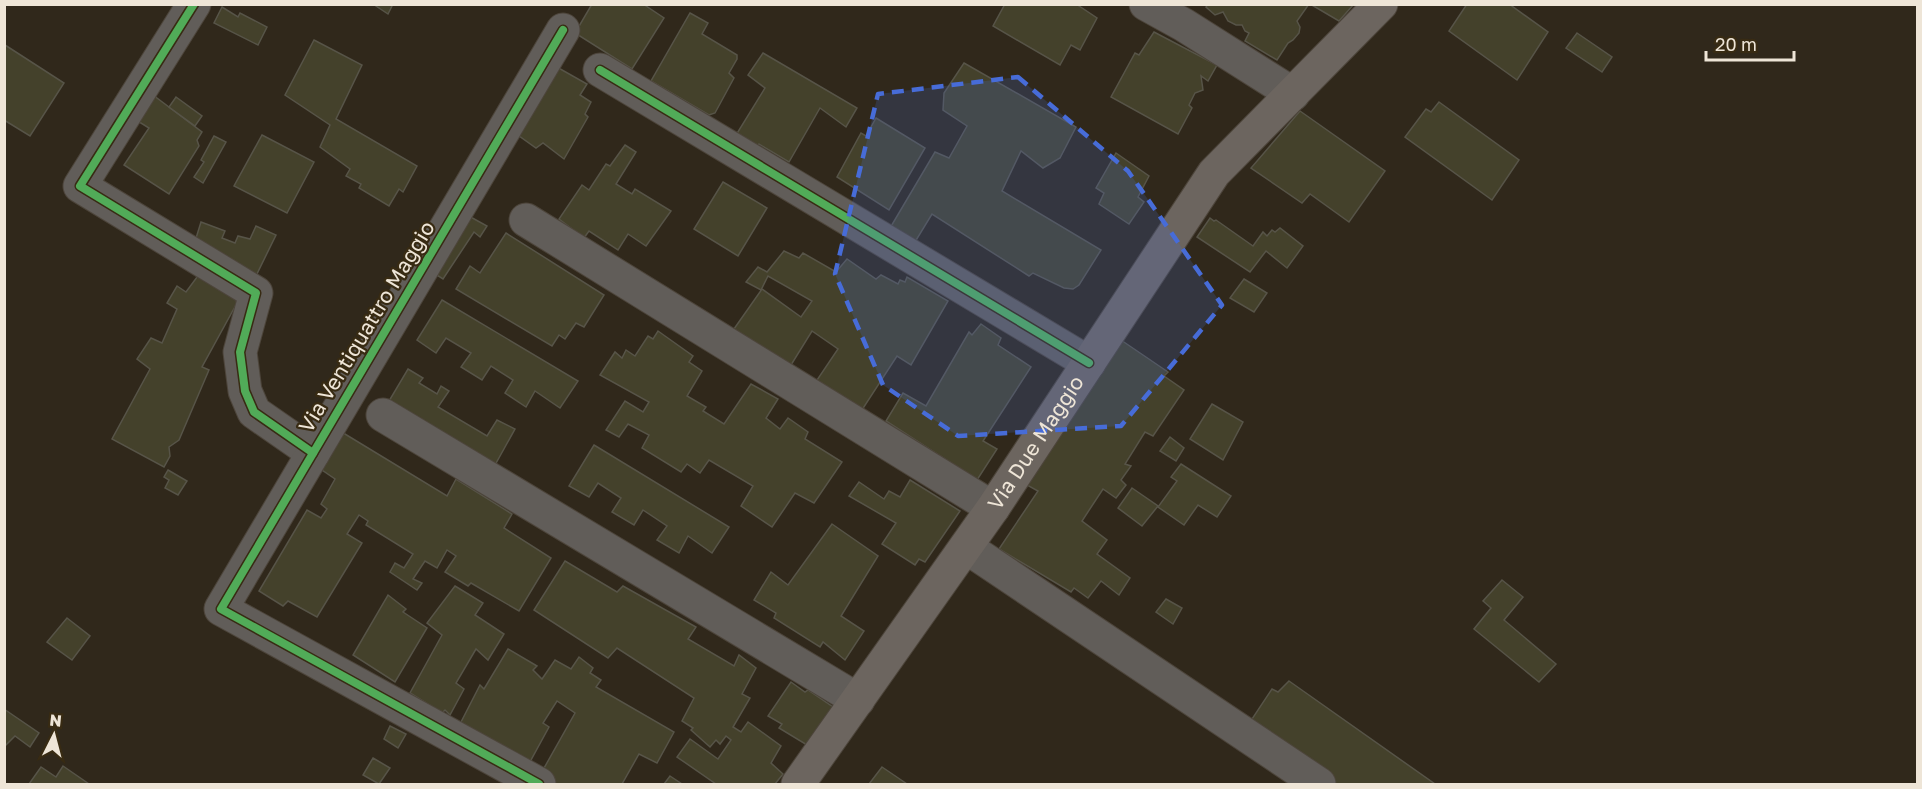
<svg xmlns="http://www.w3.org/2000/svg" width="1922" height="789" font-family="'Golos Text',sans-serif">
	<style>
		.building { fill: #44412b; stroke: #575448; stroke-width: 1.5 }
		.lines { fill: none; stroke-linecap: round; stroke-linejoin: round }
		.minor-casing { stroke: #4d453b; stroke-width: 35 }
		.major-casing { stroke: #4d453b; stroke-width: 35 }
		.minor { stroke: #615d59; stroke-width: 33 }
		.major { stroke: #6c655f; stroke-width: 33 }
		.cycleway-casing { stroke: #382b13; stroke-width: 11 }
		.cycleway { stroke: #51ab58; stroke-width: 8 }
		.marked { fill: #476cd8; fill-opacity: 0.2; stroke: #476cd8; stroke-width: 4.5; stroke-dasharray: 12 8; stroke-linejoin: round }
		.labels { text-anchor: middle; stroke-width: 4.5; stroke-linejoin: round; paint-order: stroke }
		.street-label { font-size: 21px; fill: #eee5d7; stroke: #382b13 }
	</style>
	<rect width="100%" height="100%" fill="#30281b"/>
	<g class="building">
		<polygon points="373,4 393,4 388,14"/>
		<polygon points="592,4 643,4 664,18 632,69 575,33"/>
		<polygon points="1005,4 1076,4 1097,18 1080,50 1071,45 1060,65 993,26"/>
		<polygon points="1208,4 1309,4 1297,21 1300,27 1299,33 1293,40 1288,43 1277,60 1245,41 1249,33 1245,31 1242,25 1236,25 1228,21 1223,12 1215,15 1206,7"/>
		<polygon points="1310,4 1354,4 1339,21"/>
		<polygon points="1467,4 1509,4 1548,32 1517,80 1449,31"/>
		<polygon points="222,7 238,17 240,13 267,27 258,45 214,23"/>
		<polygon points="690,13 708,23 702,34 737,55 737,59 729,73 734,78 715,113 709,115 651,81"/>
		<polygon points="1154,32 1217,65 1208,81 1201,76 1203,90 1195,93 1189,105 1192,108 1178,134 1111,97 1135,53 1139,55"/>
		<polygon points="1577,33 1612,57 1602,72 1566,48"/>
		<polygon points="314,40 362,65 336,119 417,166 403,192 399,189 389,206 359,188 361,184 346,176 350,169 320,147 330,125 285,95"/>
		<polygon points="5,45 64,83 30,136 4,120"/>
		<polygon points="763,53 857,108 846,127 820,108 789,162 759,144 757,148 736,135 765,88 748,75"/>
		<polygon points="964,63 1076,127 1060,158 1043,168 1021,151 1002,191 1101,250 1079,285 1073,289 1064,288 1033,273 1029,276 932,214 915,242 890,228 935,152 949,158 967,126 943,110 944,93"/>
		<polygon points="555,66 587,84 580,95 591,102 585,114 588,117 564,159 543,143 536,148 515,133"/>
		<polygon points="153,95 202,132 197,140 199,146 169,194 124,165 149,128 136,120"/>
		<polygon points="176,97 202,116 195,126 169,107"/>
		<polygon points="1439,102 1519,160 1492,200 1405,137 1426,109 1431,112"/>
		<polygon points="1300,111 1385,171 1349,222 1310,194 1302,203 1251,168"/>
		<polygon points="876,118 925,148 889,210 837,177 861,133 866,136"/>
		<polygon points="262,135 314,162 287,213 234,186"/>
		<polygon points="214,136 226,142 203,183 194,177 204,162 201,160"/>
		<polygon points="625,145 636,152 616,184 632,194 635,189 671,211 646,246 628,234 618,250 589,231 584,238 559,219 582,185 589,190 606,164 610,166"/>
		<polygon points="1116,153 1149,176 1138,197 1144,202 1129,224 1099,204 1104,193 1096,188"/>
		<polygon points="723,182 767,208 738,256 694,229"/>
		<polygon points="467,215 487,226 480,237 474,232 443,279 432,272"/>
		<polygon points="1210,218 1214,221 1216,220 1253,246 1263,232 1267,236 1272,230 1275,232 1280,228 1303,246 1287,268 1266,251 1250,272 1197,237"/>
		<polygon points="201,222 225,231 222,238 235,243 238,236 250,239 256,226 276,235 253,282 192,251"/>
		<polygon points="506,233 604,295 584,327 576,323 565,339 559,335 552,346 456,289 470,266 480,273"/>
		<polygon points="784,251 799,258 803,253 836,272 847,259 876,279 881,275 898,284 900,280 905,282 907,277 948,301 911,365 897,356 860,413 815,383 838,349 812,331 791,365 729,336 762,289 801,317 812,301 768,276 761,290 746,282 758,267 767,272"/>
		<polygon points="200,273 235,297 237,303 202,367 209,370 179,440 169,447 170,456 164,467 112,439 150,369 137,359 151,338 162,343 177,309 167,303 177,286 186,292"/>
		<polygon points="1244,279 1267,293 1254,312 1230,298"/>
		<polygon points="442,300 578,381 560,408 535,391 526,407 505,393 513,380 491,366 482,380 461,367 471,353 446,338 436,353 417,340"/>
		<polygon points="981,324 1001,338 998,345 1031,367 983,441 997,449 977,480 886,421 903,393 926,406 969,332 972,335"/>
		<polygon points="658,331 693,356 689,362 702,371 687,396 706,407 703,411 724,424 751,384 778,399 766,418 780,429 788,418 808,432 805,439 842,462 814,503 795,493 772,527 741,506 753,486 709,460 700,473 687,464 681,472 642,448 649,435 628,424 619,437 606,430 625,401 643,412 649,402 600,375 615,352 622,358 626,350 635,356 648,336 653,339"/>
		<polygon points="1118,338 1168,372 1164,376 1184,390 1153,436 1145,432 1125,464 1131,466 1121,480 1126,485 1116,498 1103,489 1082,521 1107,540 1097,554 1130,578 1119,595 1101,581 1088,598 1074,588 1071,592 999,549 1038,491 1027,485"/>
		<polygon points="408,369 423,378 419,383 437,394 441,386 449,391 438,407 487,436 497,420 515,429 495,465 389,401"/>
		<polygon points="1212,404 1243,422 1223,460 1190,439"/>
		<polygon points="340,431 447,496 456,479 512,514 504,528 551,558 519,611 471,583 468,586 445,572 456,556 447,550 437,568 425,561 413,579 422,583 417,590 390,572 395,563 404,568 413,554 366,525 368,521 359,515 347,534 362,543 317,617 288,601 283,606 259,591 307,510 321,518 327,509 321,504 335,479 319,468"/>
		<polygon points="1170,437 1184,448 1176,461 1160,451"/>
		<polygon points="594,445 729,527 712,553 688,536 679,553 657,540 667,526 643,510 634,525 612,512 621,498 598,483 589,497 569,486"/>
		<polygon points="1181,464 1231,496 1217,517 1198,505 1184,525 1158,507 1177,481 1171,477"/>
		<polygon points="168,470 187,481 178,495 165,488 169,480 164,477"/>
		<polygon points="910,480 960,511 925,562 919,559 915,565 882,544 896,523 849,496 859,482 884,499 889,491 900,497"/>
		<polygon points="1132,488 1158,506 1142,526 1118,508"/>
		<polygon points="832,524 878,556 841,616 864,631 845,660 823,642 820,647 774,618 776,613 754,600 771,572 788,585"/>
		<polygon points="565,561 617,592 623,586 696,627 688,639 734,666 739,655 756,668 742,694 750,698 733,727 741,732 748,722 781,746 771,763 783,774 775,784 716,784 677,757 690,739 718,759 731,740 726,736 720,744 716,740 710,747 691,730 693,728 682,721 694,698 617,648 608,658 534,610"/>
		<polygon points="1502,580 1523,597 1504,620 1556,664 1539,682 1474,629 1491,608 1483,601"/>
		<polygon points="455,586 483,603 475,615 504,634 488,660 476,649 456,683 464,689 450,715 445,710 442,713 410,693 442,635 427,623"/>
		<polygon points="388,595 406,609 403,612 427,628 395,682 353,655"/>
		<polygon points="1166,599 1182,608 1173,624 1156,612"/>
		<polygon points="67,618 90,636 72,660 47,642"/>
		<polygon points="508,649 537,666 533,670 542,679 555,660 571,669 579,657 593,668 590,673 601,680 596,687 674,732 657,763 639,754 622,784 553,784 539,777 575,713 557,701 543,723 549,727 525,771 460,724 480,685 484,689"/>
		<polygon points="1289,681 1435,784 1333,784 1248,725 1272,689 1278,692"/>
		<polygon points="791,682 805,692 808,690 833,707 807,745 779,728 782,724 768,716"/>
		<polygon points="4,709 39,733 30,747 15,736 4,747"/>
		<polygon points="390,726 406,734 398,748 384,739"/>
		<polygon points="373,758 390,768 379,784 363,775"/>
		<polygon points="63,766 89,784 29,784 41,767 56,777"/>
		<polygon points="882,767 907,784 869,784"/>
		<polygon points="670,776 682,784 664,784"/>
	</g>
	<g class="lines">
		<defs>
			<g id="minor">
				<polyline points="194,4 80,186 256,293 240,352 245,391 254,412 313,453"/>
				<polyline points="1146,4 1184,25 1293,94"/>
				<polyline points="600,70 1089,363"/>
				<polyline points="526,220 993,508"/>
				<polyline points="383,415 858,700"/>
				<polyline points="966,547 1319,784"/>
				<polyline points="539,784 221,609 563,30"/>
			</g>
			<g id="major">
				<path id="s1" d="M 798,784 L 993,508 L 1214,173 L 1381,4"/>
			</g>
		</defs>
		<use href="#minor" class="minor-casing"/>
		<use href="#major" class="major-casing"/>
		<use href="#minor" class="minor"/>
		<use href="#major" class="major"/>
		<defs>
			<g id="cycleway">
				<polyline points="194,4 80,186 256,293 240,352 245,391 254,412 313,453"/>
				<polyline points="600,70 1089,363"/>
				<polyline points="539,784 221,609 563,30"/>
			</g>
		</defs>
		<use href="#cycleway" class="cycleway-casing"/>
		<use href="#cycleway" class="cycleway"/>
	</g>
	<path class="marked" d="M 1018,77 L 1128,171 L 1222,305 L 1121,426 L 958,436 L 883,385 L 835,274 L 878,94 Z"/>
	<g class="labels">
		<g class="street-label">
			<text transform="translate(367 327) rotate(-59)" y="7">Via Ventiquattro Maggio</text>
			<text dy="7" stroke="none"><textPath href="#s1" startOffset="416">Via Due Maggio</textPath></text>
		</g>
	</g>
	<rect width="1922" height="789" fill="none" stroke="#eee5d7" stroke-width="12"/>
	<g transform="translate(54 735) rotate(6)" stroke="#382b13" stroke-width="4.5" paint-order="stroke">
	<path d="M0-4.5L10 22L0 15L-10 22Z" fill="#eee5d7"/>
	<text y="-9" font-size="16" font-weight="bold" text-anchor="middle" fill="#eee5d7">N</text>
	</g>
	<path d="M1706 51v9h88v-9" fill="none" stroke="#eee5d7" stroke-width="3"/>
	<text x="1715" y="51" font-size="18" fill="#eee5d7" stroke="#382b13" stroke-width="4.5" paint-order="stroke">20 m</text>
</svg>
